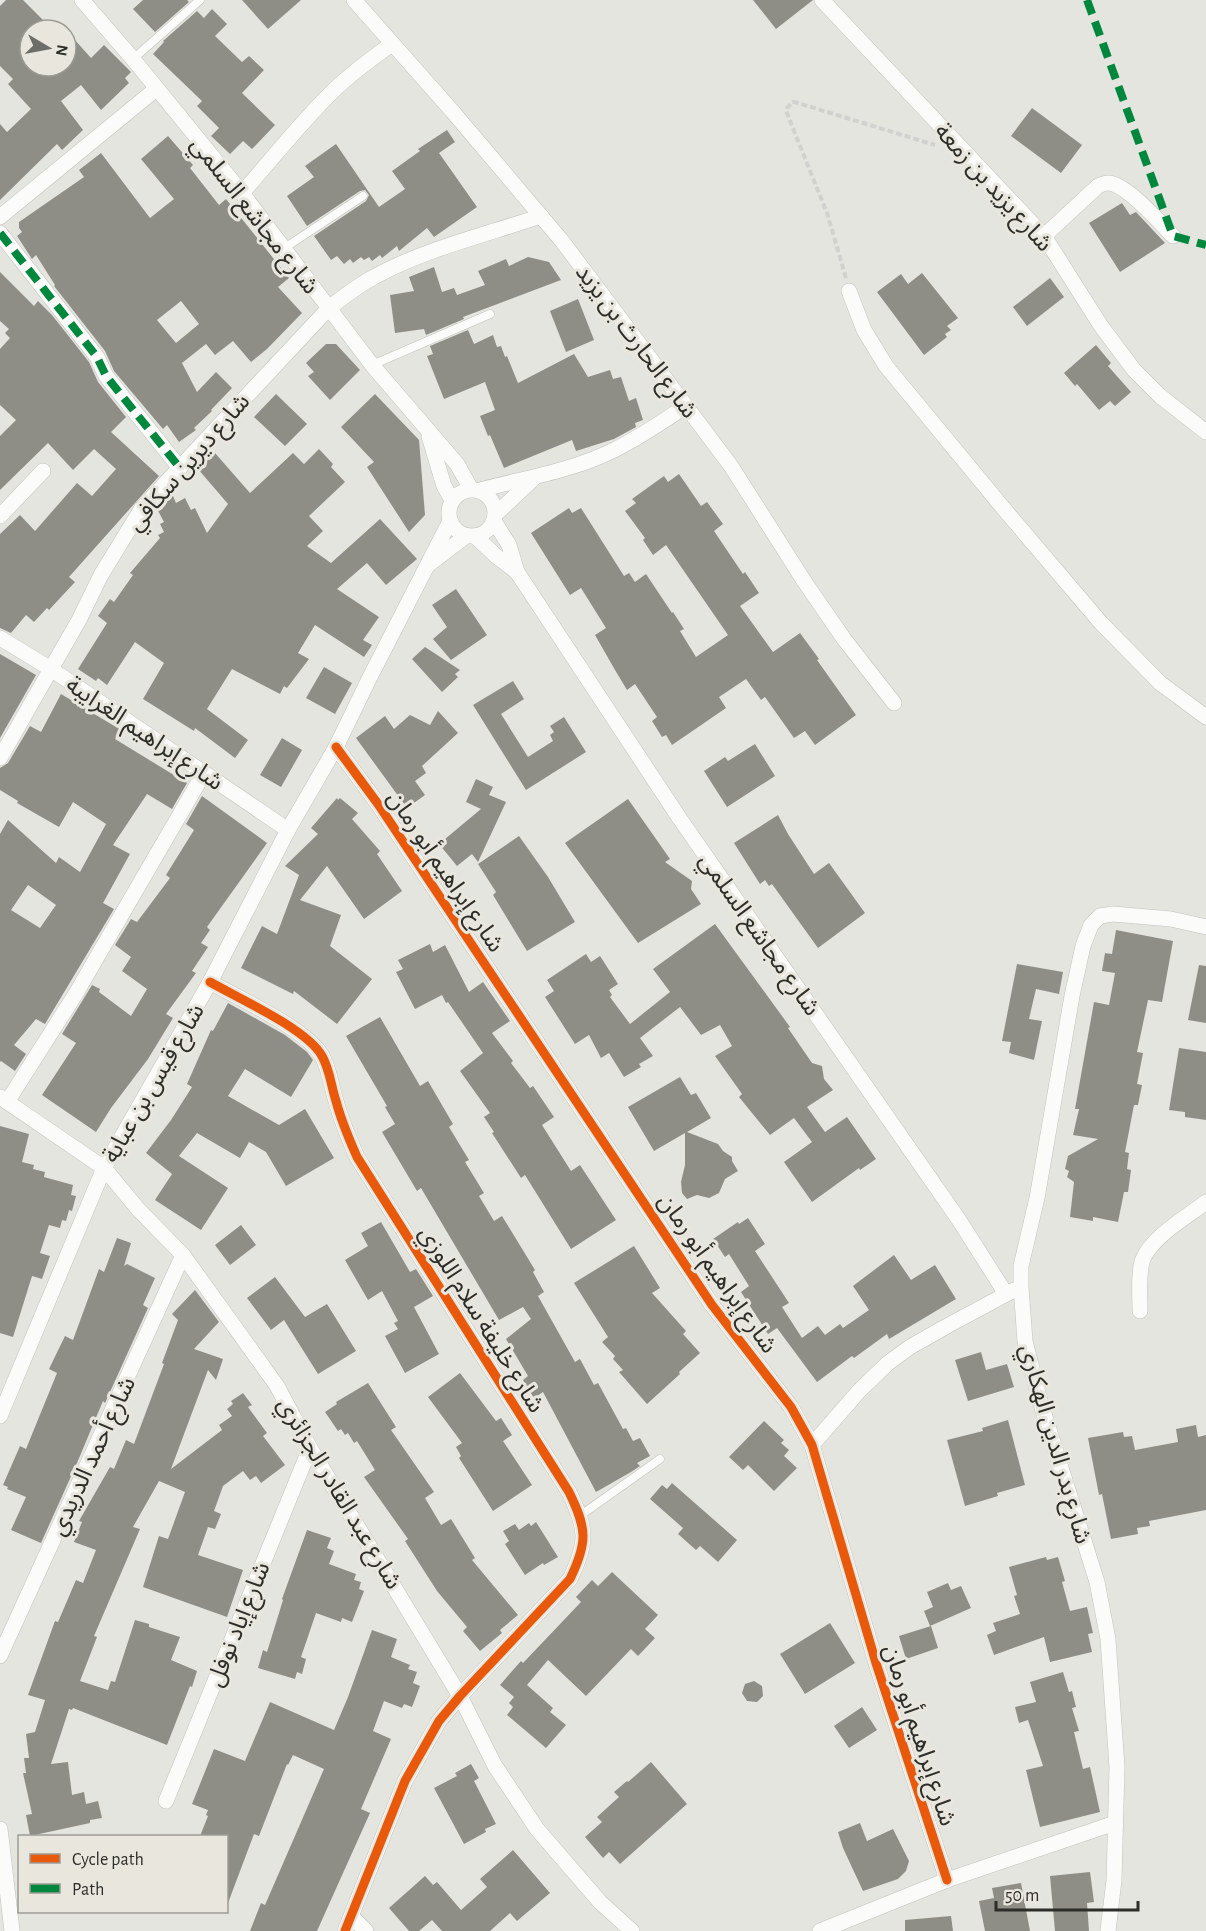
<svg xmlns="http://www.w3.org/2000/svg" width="1206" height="1931" font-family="'Alegreya Sans','Noto Sans Arabic',sans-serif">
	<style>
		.building { fill: #8f8e86; fill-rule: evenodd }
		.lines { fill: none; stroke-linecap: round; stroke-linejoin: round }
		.lane-casing { stroke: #c1c1bd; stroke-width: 9 }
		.street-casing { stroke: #c1c1bd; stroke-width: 16 }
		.path { stroke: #d1d1d0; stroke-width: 4; stroke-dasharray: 6 3; stroke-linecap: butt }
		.lane { stroke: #fbfbfa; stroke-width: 8 }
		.street { stroke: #fbfbfa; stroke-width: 15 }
		.quiet { stroke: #00873e; stroke-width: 8; stroke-dasharray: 15 8; stroke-linecap: butt }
		.cycleway-casing { stroke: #e8e6dd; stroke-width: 13 }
		.cycleway { stroke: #e8590c; stroke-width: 9 }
		.labels { text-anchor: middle; stroke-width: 6; stroke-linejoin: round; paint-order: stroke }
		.street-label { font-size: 24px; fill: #2d2d29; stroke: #e8e6dd }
	</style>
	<rect width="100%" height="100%" fill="#e5e5e0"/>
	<g class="building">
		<polygon points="6,0 23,0 53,30 30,30 30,66 66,66 66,30 91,58 104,45 131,72 125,78 129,83 101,110 81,85 61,101 83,130 62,150 57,144 0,200 0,124 7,132 31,109 8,84 13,79 0,66 0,6"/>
		<polygon points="143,0 187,0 189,2 155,32 133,9"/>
		<polygon points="242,0 301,0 268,29"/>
		<polygon points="753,0 813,0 776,29"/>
		<polygon points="212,9 227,24 215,36 242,62 249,56 264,70 242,93 275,125 252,149 243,141 230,154 211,136 219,128 197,106 202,101 153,54 164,42 163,41 197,11 204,18"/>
		<polygon points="1032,108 1082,145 1061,173 1011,136"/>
		<polygon points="447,130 455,142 439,153 477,207 434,237 427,228 399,251 397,246 382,258 380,255 372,261 369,257 364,260 361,257 353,263 350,259 344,264 337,256 331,260 314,236 366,201 369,195 365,190 360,191 307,226 287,196 314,177 305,166 336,144 379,207 405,189 392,171 420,151 418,149"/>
		<path d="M 168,136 L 193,165 L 190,168 L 219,205 L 226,199 L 289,278 L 278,287 L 302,313 L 267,349 L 251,362 L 233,341 L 215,355 L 206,344 L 182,363 L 197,392 L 216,372 L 232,388 L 211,410 L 212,411 L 194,428 L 196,430 L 179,442 L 167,425 L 163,429 L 114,371 L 105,351 L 54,286 L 55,285 L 36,255 L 32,259 L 17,236 L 22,232 L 19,228 L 19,222 L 84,177 L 79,170 L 101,153 L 150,218 L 174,199 L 141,159 ZM 181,301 L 199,324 L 176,343 L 157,320 Z"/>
		<polygon points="1122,203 1130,215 1136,212 1165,243 1120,272 1089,223"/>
		<polygon points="528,257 549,262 561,280 463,317 464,319 426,335 424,329 395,333 390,295 414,291 409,277 434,267 442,292 454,288 457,295 485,285 478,271 506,259 509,266"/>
		<polygon points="0,272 34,306 38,301 52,315 89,362 98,382 126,417 111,432 159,476 69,577 75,582 49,610 47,608 34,622 26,615 11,633 0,628 0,534 20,515 35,531 77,483 92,496 116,469 94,449 73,470 48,443 0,490 0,436 16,420 0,405 0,349 10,338 5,333 9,329 0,321"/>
		<polygon points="922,273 958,318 947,326 951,330 945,334 947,337 924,355 877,292 901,274 908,284"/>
		<polygon points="1050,278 1064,297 1027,326 1013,307"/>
		<polygon points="578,299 594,340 566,352 550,311"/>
		<polygon points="468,330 474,344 493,335 497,347 501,346 505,357 507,356 518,383 574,354 588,377 610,370 613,379 621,377 629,401 636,398 643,420 635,423 636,427 614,439 576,451 572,440 504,468 490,435 488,436 480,416 495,410 485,382 444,399 427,356 433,354 430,346"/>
		<polygon points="326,344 336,344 360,370 330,400 308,376 314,372 306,363"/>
		<polygon points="1096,345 1111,363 1108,366 1131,392 1115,406 1110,401 1099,410 1077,384 1075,386 1064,373"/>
		<polygon points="276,394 307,424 285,446 254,417"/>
		<polygon points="375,394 419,440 425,515 409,532 367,467 374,462 341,427"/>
		<polygon points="319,449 333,464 331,467 345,482 309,516 323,531 307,546 331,563 380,519 417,559 386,585 367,563 337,589 379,617 363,640 372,645 364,657 315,625 298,653 309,659 287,688 284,686 280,694 232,669 207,709 248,740 235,758 195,728 194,731 143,699 164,663 135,642 107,685 98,678 96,681 78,669 107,623 98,616 110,599 114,602 133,575 130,573 160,538 158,535 164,532 160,524 164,522 156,507 163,500 173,496 176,503 185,498 191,510 195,508 207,533 228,504 198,469 215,453 250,493 293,453 304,464"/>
		<polygon points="679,474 701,506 707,502 723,524 714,531 743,574 745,572 759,593 740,606 773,652 800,633 819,659 817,660 856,715 815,745 805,731 794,738 765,697 761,700 746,679 719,697 726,708 672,745 666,735 662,737 652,721 657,717 635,684 627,690 615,670 595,635 606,628 581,588 570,595 531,533 569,508 572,513 581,508 624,576 629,573 635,582 646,574 672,613 673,612 684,629 680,631 696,657 728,635 666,545 653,555 643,540 645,538 625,511 636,503 632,499 664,476 668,482"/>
		<polygon points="456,589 487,635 451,660 433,639 447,627 432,605"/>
		<polygon points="425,647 460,670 455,674 458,677 442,692 412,659"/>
		<polygon points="0,654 36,675 0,738"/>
		<polygon points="324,667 352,683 335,714 306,698"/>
		<polygon points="513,681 524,699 501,714 528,757 553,741 550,735 554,732 550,726 564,717 586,752 526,790 473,705"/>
		<path d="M 61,694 L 121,730 L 115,739 L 187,783 L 172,809 L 147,794 L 113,845 L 130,854 L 103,903 L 114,909 L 45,1024 L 36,1019 L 14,1045 L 26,1054 L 15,1071 L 1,1061 L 0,1062 L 0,834 L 8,820 L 56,863 L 59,857 L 80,872 L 106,824 L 73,802 L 59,827 L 17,803 L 18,801 L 0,790 L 0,768 L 8,763 L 30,726 L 41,732 ZM 28,885 L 56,905 L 40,928 L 11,910 Z"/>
		<polygon points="438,711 458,733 422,766 426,773 415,781 425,795 407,808 356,738 385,716 394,729 410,715 430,725"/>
		<polygon points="282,738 302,750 281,787 260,775"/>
		<polygon points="755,744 775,776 727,807 704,771 725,757 728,761"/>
		<polygon points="476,779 493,787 489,795 506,802 478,862 472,854 457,866 439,844 481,809 466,802"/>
		<polygon points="202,796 267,843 207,927 210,930 201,943 208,947 192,971 196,973 166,1014 173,1018 148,1059 111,1108 96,1132 42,1095 76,1043 62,1034 92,985 100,989 99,992 131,1016 147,989 122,971 131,957 115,945 131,919 137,922 170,878 166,875 194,830 186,824"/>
		<polygon points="337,798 338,800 340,798 358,813 352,819 380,851 377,854 402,891 364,919 327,866 300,900 341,915 330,946 372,979 337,1024 294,991 293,994 241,968 262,926 277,934 299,875 285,866 318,834 311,828"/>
		<polygon points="628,799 670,859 665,862 692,881 691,889 701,904 638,943 565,843"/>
		<polygon points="778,815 788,834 814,874 829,863 865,913 818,948 772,884 769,886 765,880 760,884 734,843"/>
		<polygon points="519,836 548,877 575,922 527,951 493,895 496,892 478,864"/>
		<polygon points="715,924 790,1027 788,1028 812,1063 822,1066 824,1079 833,1090 807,1107 825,1132 847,1117 876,1159 860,1170 859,1168 812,1202 784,1162 812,1142 794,1118 770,1135 739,1097 742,1094 715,1056 732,1046 720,1025 701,1035 680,1007 640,1038 653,1056 639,1064 641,1067 624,1077 609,1053 601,1058 589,1035 575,1044 545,997 554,991 547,980 586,954 591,962 600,956 618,984 609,990 612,995 610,997 630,1024 670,992 653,969"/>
		<polygon points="1116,930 1173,941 1162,1002 1148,1000 1137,1052 1143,1053 1137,1084 1142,1085 1138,1105 1134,1105 1125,1152 1129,1153 1127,1169 1131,1170 1128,1192 1124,1192 1118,1222 1093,1217 1093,1221 1070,1217 1074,1182 1067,1177 1069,1171 1065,1169 1068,1156 1098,1139 1073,1135 1079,1109 1075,1109 1094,1002 1109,1005 1115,973 1102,971 1105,953 1112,954"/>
		<polygon points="430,944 433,952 445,945 469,992 483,982 510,1021 492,1033 513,1061 511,1063 530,1088 533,1086 554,1117 542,1125 571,1171 580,1165 616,1220 571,1249 525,1175 521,1178 492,1133 494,1132 484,1117 490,1113 460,1071 483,1053 448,1002 446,1003 442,995 415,1009 396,972 403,969 398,960"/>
		<polygon points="1017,964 1063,972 1059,994 1036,989 1029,1019 1042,1021 1034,1060 1009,1053 1011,1042 1002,1041"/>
		<polygon points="1199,965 1206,966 1206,1023 1188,1020"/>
		<polygon points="228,1003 285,1035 307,1052 313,1060 291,1097 245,1069 228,1096 279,1125 305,1109 334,1158 286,1186 266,1152 249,1142 240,1158 197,1133 179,1156 228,1188 201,1230 155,1200 172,1174 146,1153 171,1120 192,1087 187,1084 211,1030 213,1031"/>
		<polygon points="380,1017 420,1086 428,1081 453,1124 449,1127 469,1160 465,1162 484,1193 479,1196 494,1221 502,1216 535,1270 533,1272 544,1292 538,1296 575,1362 580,1359 594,1385 598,1383 623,1429 626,1428 633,1441 640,1438 650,1456 637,1463 640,1466 631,1472 596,1492 543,1392 534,1398 523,1380 528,1376 506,1339 531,1319 523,1307 499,1320 421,1188 417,1191 382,1132 395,1124 385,1107 387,1106 346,1036"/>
		<polygon points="1179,1048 1206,1052 1206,1120 1185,1117 1185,1112 1169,1110"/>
		<polygon points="680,1077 691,1095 696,1093 711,1118 687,1132 718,1144 723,1151 732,1157 732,1161 738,1171 725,1179 719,1193 709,1198 697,1195 687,1199 682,1193 681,1182 685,1165 685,1133 654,1151 628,1107"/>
		<polygon points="0,1126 29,1134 22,1162 34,1165 33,1169 45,1172 44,1177 73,1185 71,1195 76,1196 72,1211 69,1210 66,1221 62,1220 60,1228 49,1225 40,1253 50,1256 42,1279 32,1276 13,1337 0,1333"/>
		<polygon points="748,1218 765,1244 755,1251 789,1303 782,1307 802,1338 818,1326 825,1335 840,1324 843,1328 869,1310 853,1286 894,1255 911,1280 935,1265 956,1299 889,1339 887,1334 854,1358 852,1356 817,1382 777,1328 768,1334 741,1292 749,1286 729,1254 725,1257 713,1239 738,1222 739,1224"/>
		<polygon points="381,1222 410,1272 416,1269 433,1296 414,1307 439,1354 405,1373 385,1336 398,1329 394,1323 398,1321 382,1291 368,1300 345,1260 368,1246 361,1233"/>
		<polygon points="241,1225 256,1245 230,1265 215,1245"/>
		<polygon points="117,1238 131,1243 124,1266 127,1264 155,1278 143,1305 148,1308 105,1403 103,1401 77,1463 41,1543 11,1530 26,1497 7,1489 8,1487 3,1485 20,1446 26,1449 57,1373 49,1369 65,1336 73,1340 99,1269 104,1272"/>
		<polygon points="634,1246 660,1288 652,1293 686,1331 683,1334 700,1353 679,1372 680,1374 647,1404 619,1372 623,1370 613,1359 615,1356 602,1342 608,1337 574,1283"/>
		<polygon points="275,1277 305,1317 327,1304 356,1351 318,1374 284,1320 271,1330 247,1298"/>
		<polygon points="195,1290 219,1322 194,1349 223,1359 216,1380 208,1370 171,1469 222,1430 219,1425 232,1416 227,1409 233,1404 231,1401 243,1393 252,1405 248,1407 267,1433 263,1436 285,1465 261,1483 256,1476 250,1480 243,1471 223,1486 214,1511 221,1514 215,1529 208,1527 198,1555 243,1570 227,1617 143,1587 159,1536 168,1539 185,1492 159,1481 133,1527 140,1529 94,1636 97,1637 80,1681 108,1690 111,1681 115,1682 135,1620 149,1624 149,1627 180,1637 171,1660 197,1671 192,1687 190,1686 167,1745 73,1708 72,1710 69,1709 51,1764 68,1762 72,1795 84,1792 86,1804 98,1801 102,1818 90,1820 90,1823 30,1836 26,1815 32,1814 23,1773 26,1773 24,1758 29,1758 26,1734 35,1732 45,1700 28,1695 55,1621 58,1622 76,1580 83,1583 96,1550 74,1542 82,1522 79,1521 110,1467 114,1469 126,1440 134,1444 164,1364 162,1363 178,1320 172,1314"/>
		<polygon points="981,1352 986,1370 1007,1364 1014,1387 968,1401 955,1360"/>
		<polygon points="460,1373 496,1421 501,1418 512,1435 503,1441 532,1485 493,1511 459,1458 461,1456 456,1447 462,1443 428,1397"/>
		<polygon points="368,1383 396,1427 391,1430 434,1492 425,1498 441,1525 451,1519 475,1558 472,1560 518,1615 500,1630 502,1633 480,1651 463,1631 467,1627 437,1591 405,1541 408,1539 364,1477 375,1470 357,1441 354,1443 348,1433 345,1435 341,1429 338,1431 325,1412 337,1404 336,1402"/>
		<polygon points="1008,1420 1025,1485 997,1493 998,1496 965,1506 947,1440 983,1431 982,1428"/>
		<polygon points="764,1421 784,1440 781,1443 789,1450 784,1456 797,1468 774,1491 748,1465 743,1470 729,1457"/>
		<polygon points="1196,1425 1198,1437 1206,1435 1206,1510 1149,1521 1150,1526 1137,1528 1138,1534 1111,1539 1102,1494 1099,1495 1088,1438 1123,1432 1124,1437 1132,1436 1135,1450 1178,1442 1176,1429"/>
		<polygon points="672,1483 737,1540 718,1562 700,1546 696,1550 678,1534 683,1528 650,1499 662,1485 667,1489"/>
		<polygon points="536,1522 558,1557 544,1565 543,1563 525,1575 505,1544 509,1541 503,1531 515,1524 519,1530 529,1523 531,1526"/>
		<polygon points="307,1530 331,1538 327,1548 334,1551 329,1564 356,1574 354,1580 361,1582 359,1589 364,1591 352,1622 342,1618 341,1622 316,1613 301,1657 306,1659 302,1674 297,1672 295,1679 258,1668 263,1650 267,1652 283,1600 282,1599"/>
		<polygon points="1046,1557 1047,1560 1058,1557 1065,1581 1062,1582 1070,1611 1087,1607 1093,1633 1088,1634 1092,1652 1050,1662 1044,1637 994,1655 987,1635 996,1631 993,1623 1020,1614 1014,1596 1017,1595 1009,1567"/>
		<polygon points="612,1572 658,1615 645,1629 655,1638 638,1656 631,1649 586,1696 548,1660 527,1685 553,1708 550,1712 566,1725 546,1748 507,1715 513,1707 509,1703 514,1697 500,1685 521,1661 523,1663 581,1602 576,1597 592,1580 598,1586"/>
		<polygon points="948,1583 951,1590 961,1586 971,1608 930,1626 924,1611 933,1607 927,1592"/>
		<polygon points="830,1623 855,1663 805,1694 780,1654"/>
		<polygon points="931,1626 938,1648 906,1659 899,1636"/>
		<polygon points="372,1630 397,1639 391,1657 410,1665 408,1669 417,1672 413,1683 420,1686 412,1707 404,1704 402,1708 384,1701 373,1731 391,1739 361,1809 370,1813 317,1931 250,1931 261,1903 265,1905 324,1769 293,1755 288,1765 287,1764 259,1836 254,1834 228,1903 226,1836 200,1836 208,1816 206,1815 208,1810 192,1804 214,1749 245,1761 270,1702 334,1730 348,1697"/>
		<polygon points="1063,1672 1069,1692 1072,1691 1076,1707 1072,1708 1079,1731 1074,1732 1083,1769 1090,1767 1100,1812 1040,1827 1026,1770 1043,1766 1028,1720 1019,1723 1015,1707 1036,1702 1030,1682"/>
		<polygon points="754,1681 762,1686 763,1696 757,1702 747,1701 742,1693 745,1684"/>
		<polygon points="862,1707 877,1730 849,1748 834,1726"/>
		<polygon points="651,1762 687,1804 620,1864 609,1852 603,1858 585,1837 602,1822 597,1817 619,1797 614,1792 627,1781 628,1782"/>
		<polygon points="471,1764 479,1778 474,1781 496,1824 485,1829 486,1832 464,1844 434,1788 457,1776 455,1773"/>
		<polygon points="860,1823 867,1841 893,1829 909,1861 906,1871 898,1879 863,1891 843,1848 838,1832"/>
		<polygon points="513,1850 550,1893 517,1921 510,1913 490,1931 442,1931 432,1920 419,1931 409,1931 389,1908 425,1876 433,1885 437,1882 461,1910 487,1887 480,1879"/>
		<polygon points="1090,1872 1094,1902 1087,1903 1089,1931 1055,1931 1050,1876"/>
		<polygon points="1021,1883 1030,1931 985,1931 979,1901 994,1898 992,1888"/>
		<polygon points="951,1916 953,1931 905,1931 905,1920"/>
	</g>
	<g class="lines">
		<defs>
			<g id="lane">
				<polyline points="133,59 200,0"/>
				<polyline points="283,249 363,196"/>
				<polyline points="372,365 490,314"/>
				<polyline points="581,1515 660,1459"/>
			</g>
			<g id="street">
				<polyline points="82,0 133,59 242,193 372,365 457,464 471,489"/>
				<polyline points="354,0 453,112 562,241 731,466 804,581 844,639 894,703"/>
				<polyline points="822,0 1044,236 1101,326 1134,370 1160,396 1206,432"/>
				<path d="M 242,193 C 273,158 301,122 334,90 C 352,73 372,58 392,44"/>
				<polyline points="0,217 156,89"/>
				<polyline points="0,233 97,357 106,376 180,468"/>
				<path d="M 1044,236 L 1098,186 C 1101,185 1104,183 1108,183 C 1126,183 1160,223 1173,236"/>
				<polyline points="849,291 864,330 886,366 1004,509 1101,623 1160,683 1206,717"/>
				<polyline points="429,436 444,486 452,500"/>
				<circle cx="472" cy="513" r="23"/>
				<path d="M 480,490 C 525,478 572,471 614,450 C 639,438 662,422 686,406"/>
				<polyline points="495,515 535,477"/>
				<polyline points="0,516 43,471"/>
				<polyline points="494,521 509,545 517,572 680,819 959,1220 1006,1294"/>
				<polyline points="475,536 496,556 517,572"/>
				<polyline points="428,565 466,536"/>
				<polyline points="0,638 51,669 288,830"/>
				<polyline points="336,747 378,804 712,1305 791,1407 812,1445 876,1663 947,1880"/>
				<path d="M 0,758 L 79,620 L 101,575 L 142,508 L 328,309 C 343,297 357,286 374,277 C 422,250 488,234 541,216"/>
				<path d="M 210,982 C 238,998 307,1029 322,1056 C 330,1070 331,1086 336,1101 C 341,1120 349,1139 357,1157 L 569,1492 C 587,1529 588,1542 570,1579 L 460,1696 L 439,1721 L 405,1781 L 345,1931"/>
				<polyline points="0,1097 104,1168 138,1209 183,1255 277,1386 310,1448 460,1696 495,1766 537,1829 600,1902 632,1931"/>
				<polyline points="7,1102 75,995 204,773"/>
				<path d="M 1140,1311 C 1140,1297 1138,1272 1143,1259 C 1153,1236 1187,1217 1206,1202"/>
				<polyline points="0,1416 104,1168 210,982 288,830 336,747 370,677 450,521"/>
				<polyline points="812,1445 859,1391 888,1363 910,1347 947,1326 1014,1290"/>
				<polyline points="0,1656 183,1255"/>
				<polyline points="166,1801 310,1448"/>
				<polyline points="0,1829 12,1931"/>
				<polyline points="352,1917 366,1931"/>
				<polyline points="820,1931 947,1880 1115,1823"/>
				<polyline points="1108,1931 1114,1880 1117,1767 1108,1639 1097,1582 1040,1401 1025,1341 1021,1287 1021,1266 1037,1198 1072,996 1083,946 1091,925 1100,916 1113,914 1171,919 1206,927"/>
			</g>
		</defs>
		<use href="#lane" class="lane-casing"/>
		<use href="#street" class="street-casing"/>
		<polyline class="path" points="846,278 827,213 786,111 787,108 793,102 798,103 935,145"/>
		<use href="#lane" class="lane"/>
		<use href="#street" class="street"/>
		<g class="quiet">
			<polyline points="1087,0 1173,236 1206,245"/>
			<polyline points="0,233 97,357 106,376 180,468"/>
		</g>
		<defs>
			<g id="cycleway">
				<polyline points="336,747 378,804 712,1305 791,1407 812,1445 876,1663 947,1880"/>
				<path d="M 210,982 C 238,998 307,1029 322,1056 C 330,1070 331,1086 336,1101 C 341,1120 349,1139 357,1157 L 569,1492 C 587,1529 588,1542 570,1579 L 460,1696 L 439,1721 L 405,1781 L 345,1931"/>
			</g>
		</defs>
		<use href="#cycleway" class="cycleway-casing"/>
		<use href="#cycleway" class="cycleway"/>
	</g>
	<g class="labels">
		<g class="street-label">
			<text transform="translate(994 187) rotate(48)" y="8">شارع يزيد بن زمعة</text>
			<text transform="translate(255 215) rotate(52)" y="8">شارع مجاشع السلمي</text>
			<text transform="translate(637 341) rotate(53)" y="8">شارع الحارث بن يزيد</text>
			<text transform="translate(188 462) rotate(-49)" y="8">شارع ديرين سكافي</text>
			<text transform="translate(145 733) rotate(34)" y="8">شارع إبراهيم الغرايبة</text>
			<text transform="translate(446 871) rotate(56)" y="8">شارع إبراهيم أبو رمان</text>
			<text transform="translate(760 934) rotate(55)" y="8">شارع مجاشع السلمي</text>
			<text transform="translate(153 1083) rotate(-60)" y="8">شارع قيس بن عباية</text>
			<text transform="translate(718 1273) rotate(55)" y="8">شارع إبراهيم أبو رمان</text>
			<text transform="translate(482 1319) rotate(58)" y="8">شارع خليفة سلام اللوزي</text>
			<text transform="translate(1056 1444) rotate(74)" y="8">شارع بدر الدين الهكاري</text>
			<text transform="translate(92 1456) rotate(-65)" y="8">شارع أحمد الدريدي</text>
			<text transform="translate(340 1493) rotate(59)" y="8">شارع عبد القادر الجزائري</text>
			<text transform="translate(238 1624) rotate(-68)" y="8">شارع إياد نوفل</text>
			<text transform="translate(920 1735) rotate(72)" y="8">شارع إبراهيم أبو رمان</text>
		</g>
	</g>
	<rect x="18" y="1835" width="210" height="78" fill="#e8e6dd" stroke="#9d9c95" stroke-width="1.5"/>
	<rect x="30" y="1854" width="30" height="9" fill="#e8590c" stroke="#9d9c95" stroke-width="1.5"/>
	<text x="72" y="1865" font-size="18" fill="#2d2d29">Cycle path</text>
	<rect x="30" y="1884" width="30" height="9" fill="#00873e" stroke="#9d9c95" stroke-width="1.5"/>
	<text x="72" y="1895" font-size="18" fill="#2d2d29">Path</text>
	<g transform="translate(48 48) rotate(100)"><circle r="28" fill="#e8e6dd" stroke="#9d9c95" stroke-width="1.5"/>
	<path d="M0-4.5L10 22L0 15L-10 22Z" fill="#6d6d69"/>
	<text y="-9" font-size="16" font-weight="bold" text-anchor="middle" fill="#2d2d29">N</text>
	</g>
	<path d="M996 1901v9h142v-9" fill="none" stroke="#2d2d29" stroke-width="3"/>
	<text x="1005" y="1901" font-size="18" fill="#2d2d29" stroke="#e8e6dd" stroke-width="4.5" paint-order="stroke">50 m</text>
</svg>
